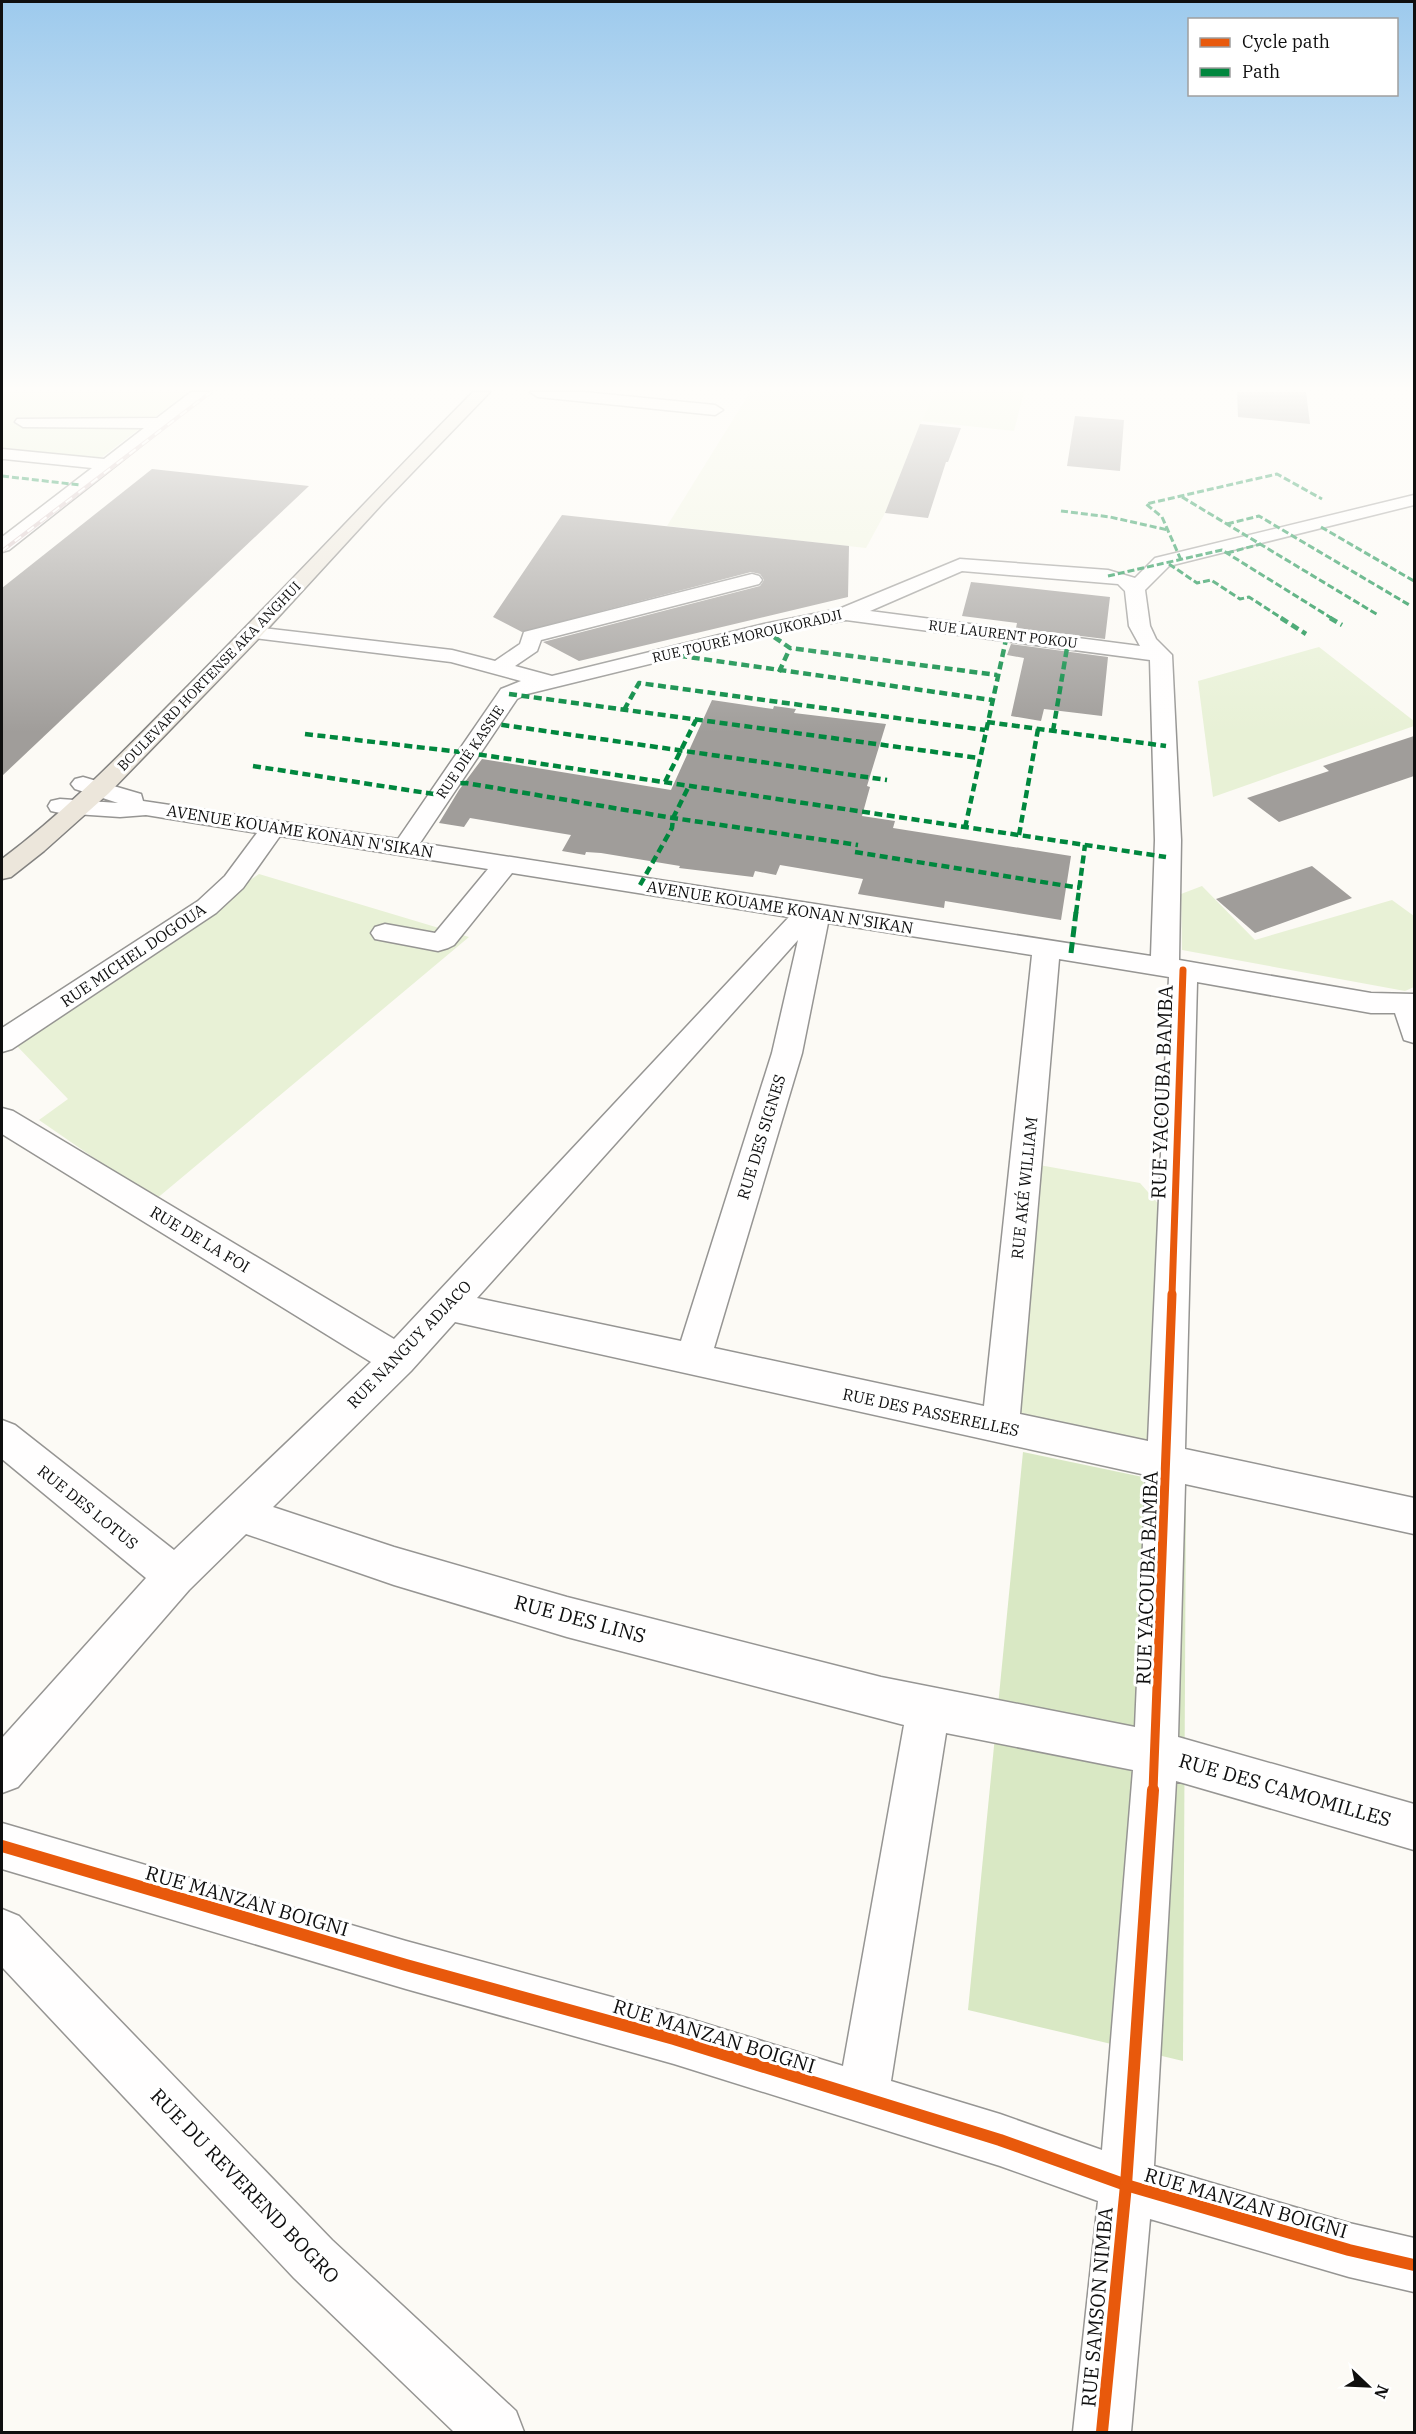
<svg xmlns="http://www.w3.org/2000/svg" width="1416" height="2434" font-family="'IBM Plex Serif',serif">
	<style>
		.green { fill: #e8f1d6 }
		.forest { fill: #d9e8c4 }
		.pitch { fill: #f0f4e0 }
		.building { fill: #a09d9a }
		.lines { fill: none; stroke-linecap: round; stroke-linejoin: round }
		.minor-casing { stroke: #969593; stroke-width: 3 }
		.major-casing { stroke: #838280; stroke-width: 3 }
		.minor { fill: #fffefe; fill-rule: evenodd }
		.major { fill: #ece6db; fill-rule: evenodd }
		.rail-casing { stroke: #d8c6c8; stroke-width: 4 }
		.rail { stroke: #fff; stroke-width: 2; stroke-dasharray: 8; stroke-linecap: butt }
		.quiet-far2 { stroke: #00873e; stroke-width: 3; stroke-dasharray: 7 3; stroke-linecap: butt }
		.quiet-far1 { stroke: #00873e; stroke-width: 4.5; stroke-dasharray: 8 4.5; stroke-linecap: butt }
		.quiet { stroke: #00873e; stroke-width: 5; stroke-dasharray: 11 5; stroke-linecap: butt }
		.cycleway-far2-casing { stroke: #fff; stroke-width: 10 }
		.cycleway-far1-casing { stroke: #fff; stroke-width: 13 }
		.cycleway-casing { stroke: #fff; stroke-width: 16 }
		.cycleway-far2 { stroke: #e8590c; stroke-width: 7 }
		.cycleway-far1 { stroke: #e8590c; stroke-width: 9 }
		.cycleway { stroke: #e8590c; stroke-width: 12 }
		.labels { text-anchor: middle; stroke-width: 6; stroke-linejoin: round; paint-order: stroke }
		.far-street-label { font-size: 14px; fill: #0f0f0f; stroke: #fff }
		.street-label { font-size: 16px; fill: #0f0f0f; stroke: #fff }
		.near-street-label { font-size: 20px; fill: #0f0f0f; stroke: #fff }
	</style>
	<rect width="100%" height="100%" fill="#fcfaf5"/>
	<g class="green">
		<polygon points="2,392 188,392 97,461 2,451"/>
		<polygon points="934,392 1024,392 1014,431 921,421"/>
		<polygon points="1319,647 1414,721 1414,726 1213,797 1198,681"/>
		<polygon points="259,874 469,937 155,1200 39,1120 68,1099 15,1044"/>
		<polygon points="1202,886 1255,940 1392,900 1414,916 1414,987 1405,991 1182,950 1181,894"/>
		<polygon points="1039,1165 1140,1183 1178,1226 1179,1447 1007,1410"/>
	</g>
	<polygon class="forest" points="1023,1452 1186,1486 1183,2061 968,2010"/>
	<polygon class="pitch" points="750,392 934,392 885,513 866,548 667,526"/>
	<g class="building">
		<polygon points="1237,392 1306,392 1310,424 1238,417"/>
		<polygon points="1075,416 1124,420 1120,471 1067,466"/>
		<polygon points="920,424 961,428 948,462 946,462 928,518 885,513"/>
		<polygon points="152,469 309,486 2,776 2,588"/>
		<polygon points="562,515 849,546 848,597 579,661 543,642 760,586 764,580 760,574 751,572 522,632 493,617"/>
		<polygon points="971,582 1110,597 1105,639 1016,628 1017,623 962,616"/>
		<polygon points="1011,644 1108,657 1102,716 1044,709 1041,721 1011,716 1024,658 1007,655"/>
		<polygon points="712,700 773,709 774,706 796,709 794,713 886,724 867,786 870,787 862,816 895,821 893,828 1071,856 1061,920 945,901 944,908 858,894 863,879 780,865 776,875 755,871 753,877 679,868 680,866 601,853 586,852 585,855 562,851 571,835 470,818 464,827 439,823 459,790 482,759 671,790"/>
		<polygon points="1414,736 1414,776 1279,822 1247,798 1329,771 1323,766"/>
		<polygon points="1312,866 1352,898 1255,933 1216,899"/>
	</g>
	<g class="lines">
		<defs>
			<g id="minor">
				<polygon points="191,392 209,392 9,550 2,552 2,537 92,468 4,459 2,459 2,449 104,459 144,428 23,427 15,422 17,419 157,418"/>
				<polygon points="530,392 584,392 715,405 723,410 715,415 538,397"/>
				<path d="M 1414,495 L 1414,505 L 1169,566 L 1145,590 L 1150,626 L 1156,639 L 1172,655 L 1181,840 L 1179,960 L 1371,993 L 1414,994 L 1414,1043 L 1404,1040 L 1395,1013 L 1371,1013 L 1197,982 L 1185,1449 L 1414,1498 L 1414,1534 L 1185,1484 L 1178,1737 L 1414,1804 L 1414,1850 L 1176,1781 L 1154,2166 L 1349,2223 L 1414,2238 L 1414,2292 L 1349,2277 L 1150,2219 L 1131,2432 L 1073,2432 L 1098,2201 L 1000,2166 L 674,2064 L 406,1989 L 2,1869 L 2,1823 L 406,1941 L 674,2014 L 843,2066 L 904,1725 L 567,1637 L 394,1585 L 246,1534 L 189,1590 L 18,1787 L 2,1793 L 2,1738 L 146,1578 L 2,1459 L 2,1420 L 15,1425 L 174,1550 L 371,1362 L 2,1134 L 2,1108 L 13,1111 L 394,1339 L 789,917 L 512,873 L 454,945 L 448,948 L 438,951 L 375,939 L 371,933 L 375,927 L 385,924 L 435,933 L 488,869 L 280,836 L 243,888 L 216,913 L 12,1049 L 2,1052 L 2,1028 L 198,901 L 225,876 L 257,833 L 146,815 L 120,817 L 60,813 L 51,811 L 48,806 L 51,801 L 60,799 L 118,803 L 75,789 L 71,784 L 75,779 L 83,777 L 141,794 L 143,801 L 398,839 L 501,689 L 521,681 L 451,662 L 246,637 L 243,633 L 246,629 L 253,627 L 452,650 L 495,661 L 520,644 L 524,632 L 752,574 L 759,576 L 762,580 L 759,584 L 541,640 L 537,651 L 515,666 L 552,676 L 764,624 L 839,609 L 960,559 L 1108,570 L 1135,578 L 1155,558 ZM 962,571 L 1118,584 L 1125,591 L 1129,626 L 1140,646 L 870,611 ZM 846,620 L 1150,660 L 1155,840 L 1151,956 L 420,843 L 517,699 L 527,694 L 764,636 ZM 828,923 L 1032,955 L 984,1406 L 714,1348 L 802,1053 ZM 798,940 L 772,1053 L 681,1341 L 477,1298 ZM 1059,959 L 1169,977 L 1148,1441 L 1020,1414 ZM 455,1322 L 1146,1475 L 1135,1727 L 881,1677 L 567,1597 L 394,1547 L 273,1507 L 411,1371 ZM 946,1733 L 1133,1770 L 1102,2150 L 1000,2114 L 891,2081 Z"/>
				<polygon points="2,1909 19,1916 332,2240 516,2411 524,2432 454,2432 294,2278 2,1967"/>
			</g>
			<path id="major" d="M 473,392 L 490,392 L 382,504 L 260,637 L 109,793 L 44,851 L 11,877 L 2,879 L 2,859 C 65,812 120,755 175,699 C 276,598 373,493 473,392 Z"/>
		</defs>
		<use href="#minor" class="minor-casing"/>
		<use href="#major" class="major-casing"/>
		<use href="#minor" class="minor"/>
		<use href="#major" class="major"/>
		<defs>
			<polyline id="rail" points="2,551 211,392"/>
		</defs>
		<use href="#rail" class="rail-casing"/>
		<use href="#rail" class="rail"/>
		<g class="quiet-far2">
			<polyline points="2,476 80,485"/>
			<polyline points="1182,497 1378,615"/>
			<polyline points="1061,511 1110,517 1168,530"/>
			<polyline points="1227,524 1259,516 1411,606"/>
			<polyline points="1321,527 1414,581"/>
			<polyline points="1227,553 1261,544"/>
			<polyline points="1181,560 1162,517 1146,504 1277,474 1322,499"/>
			<polyline points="1169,564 1197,583 1211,580 1240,599 1249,597 1283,619"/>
			<polyline points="1108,576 1222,550 1333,619"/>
		</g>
		<g class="quiet-far1">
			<polyline points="1281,618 1306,634"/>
			<polyline points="1330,618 1342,625"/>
			<polyline points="764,630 790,648 997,675"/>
			<polyline points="667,654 992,700"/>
			<polyline points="779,672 790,648"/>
			<polyline points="509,694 979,758"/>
			<polyline points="624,710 639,683 985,730"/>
			<polyline points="987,722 1166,746"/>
			<polyline points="489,723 887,780"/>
			<polyline points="1053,731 1068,642"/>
			<polyline points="305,734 469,753 1166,857"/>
			<polyline points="253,766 440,795"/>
			<polyline points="665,782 696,720"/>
			<polyline points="448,784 466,783 673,818 858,845"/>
			<polyline points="965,828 1007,635"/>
			<polyline points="1019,835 1038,729"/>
			<polyline points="855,852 1080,888"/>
			<polyline points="640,885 672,828 673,818 689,786"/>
			<polyline points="1076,913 1085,845"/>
		</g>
		<polyline class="quiet" points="1071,953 1076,912"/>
		<defs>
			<polyline id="cycleway-far2" points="1172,1295 1183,970"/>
			<polyline id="cycleway-far1" points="1153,1791 1172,1294"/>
			<g id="cycleway">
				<polyline points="2,1846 406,1965 674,2039 1000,2140 1126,2185 1349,2250 1414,2265"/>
				<polyline points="1102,2432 1126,2185 1153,1790"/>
			</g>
		</defs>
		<use href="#cycleway-far2" class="cycleway-far2-casing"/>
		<use href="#cycleway-far1" class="cycleway-far1-casing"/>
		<use href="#cycleway" class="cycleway-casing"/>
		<use href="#cycleway-far2" class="cycleway-far2"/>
		<use href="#cycleway-far1" class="cycleway-far1"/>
		<use href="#cycleway" class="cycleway"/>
	</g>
	<linearGradient id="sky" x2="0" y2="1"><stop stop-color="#9dcaed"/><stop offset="0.53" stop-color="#fefdfa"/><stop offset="1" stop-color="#fefdfa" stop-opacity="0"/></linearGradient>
	<rect width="1416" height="733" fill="url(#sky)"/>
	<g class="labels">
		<g class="far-street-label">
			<text transform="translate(1003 634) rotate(7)" y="5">RUE LAURENT POKOU</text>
			<text transform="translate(747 636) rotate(-13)" y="5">RUE TOURÉ MOROUKORADJI</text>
			<text transform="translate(209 676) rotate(-46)" y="5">BOULEVARD HORTENSE AKA ANGHUI</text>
			<text transform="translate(470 752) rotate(-56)" y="5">RUE DIÉ KASSIE</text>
		</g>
		<g class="street-label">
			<text transform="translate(300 831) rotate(9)" y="6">AVENUE KOUAME KONAN N'SIKAN</text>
			<text transform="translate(780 907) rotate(9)" y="6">AVENUE KOUAME KONAN N'SIKAN</text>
			<text transform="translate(133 955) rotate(-34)" y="6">RUE MICHEL DOGOUA</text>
			<text transform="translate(761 1137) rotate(-73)" y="6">RUE DES SIGNES</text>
			<text transform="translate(1024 1188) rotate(-84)" y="6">RUE AKÉ WILLIAM</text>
			<text transform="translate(200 1239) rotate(31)" y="6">RUE DE LA FOI</text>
			<text transform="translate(409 1344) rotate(-46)" y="6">RUE NANGUY ADJACO</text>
			<text transform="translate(931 1412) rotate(12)" y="6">RUE DES PASSERELLES</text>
			<text transform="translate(88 1507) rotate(39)" y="6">RUE DES LOTUS</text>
		</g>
		<g class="near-street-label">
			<text transform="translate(1162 1092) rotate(-88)" y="7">RUE YACOUBA BAMBA</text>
			<text transform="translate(1147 1578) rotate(-88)" y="7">RUE YACOUBA BAMBA</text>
			<text transform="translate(580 1619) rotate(15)" y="7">RUE DES LINS</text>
			<text transform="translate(1285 1790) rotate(16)" y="7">RUE DES CAMOMILLES</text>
			<text transform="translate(247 1901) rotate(16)" y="7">RUE MANZAN BOIGNI</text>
			<text transform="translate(714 2036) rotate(17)" y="7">RUE MANZAN BOIGNI</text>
			<text transform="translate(245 2186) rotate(46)" y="7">RUE DU REVEREND BOGRO</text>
			<text transform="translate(1246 2203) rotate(16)" y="7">RUE MANZAN BOIGNI</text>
			<text transform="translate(1097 2307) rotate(-85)" y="7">RUE SAMSON NIMBA</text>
		</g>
	</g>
	<rect width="1416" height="2434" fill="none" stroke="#0f0f0f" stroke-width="6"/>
	<rect x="1188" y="18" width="210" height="78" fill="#ffffff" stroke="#9f9f9f" stroke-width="1.5"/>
	<rect x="1200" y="38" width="30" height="9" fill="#e8590c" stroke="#9f9f9f" stroke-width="1.5"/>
	<text x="1242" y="48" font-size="18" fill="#0f0f0f">Cycle path</text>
	<rect x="1200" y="68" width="30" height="9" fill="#00873e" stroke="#9f9f9f" stroke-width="1.5"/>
	<text x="1242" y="78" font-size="18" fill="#0f0f0f">Path</text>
	<g transform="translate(1368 2386) rotate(113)" stroke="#ffffff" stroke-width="4.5" paint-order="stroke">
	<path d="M0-4.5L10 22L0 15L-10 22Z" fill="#0f0f0f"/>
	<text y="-9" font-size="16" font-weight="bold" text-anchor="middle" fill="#0f0f0f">N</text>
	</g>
</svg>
